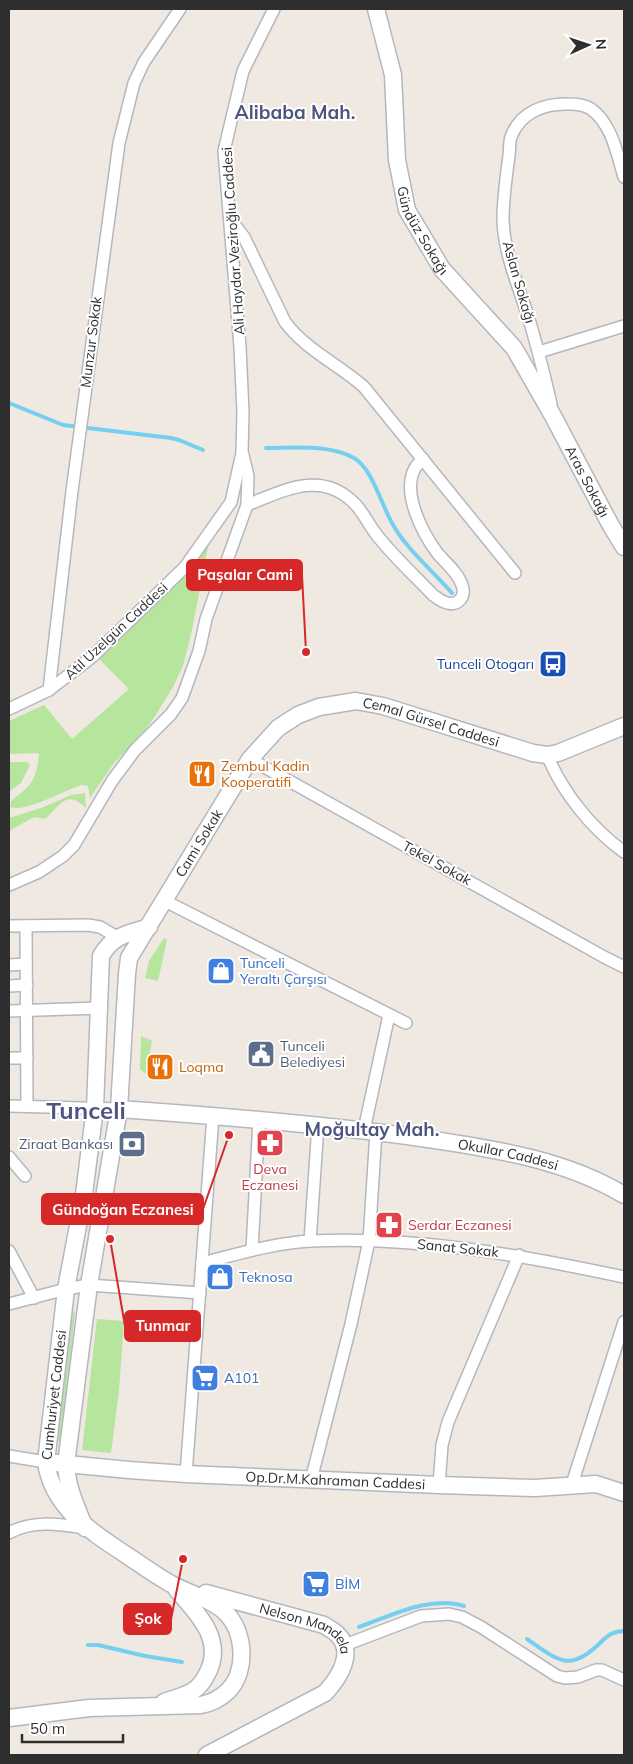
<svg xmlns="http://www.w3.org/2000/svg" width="633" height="1764" font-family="Mulish,sans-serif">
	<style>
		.green { fill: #b6e59e }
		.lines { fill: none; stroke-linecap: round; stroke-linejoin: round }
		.stream { stroke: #75cff0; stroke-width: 4 }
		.street-casing { stroke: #b4b7c1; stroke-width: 14 }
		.secondary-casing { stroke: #b4b7c1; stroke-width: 19 }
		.street { stroke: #fff; stroke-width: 11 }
		.secondary { stroke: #fff; stroke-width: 16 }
		.labels { text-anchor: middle; stroke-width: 4; stroke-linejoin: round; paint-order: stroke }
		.street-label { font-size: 14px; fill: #2e2e2e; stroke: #fff }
		.transit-label { font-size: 14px; fill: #164399; stroke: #fff; text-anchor: end }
		.food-label { font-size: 14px; fill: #c56008; stroke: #fff; text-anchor: start }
		.shop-label { font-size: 14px; fill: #366cbe; stroke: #fff; text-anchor: start }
		.service-label { font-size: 14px; fill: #4e5e75; stroke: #fff; text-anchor: start }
		.health-label { font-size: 14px; fill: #be3a42; stroke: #fff }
		.district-label { font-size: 19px; font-weight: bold; fill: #4d5680; stroke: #fff }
		.town-label { font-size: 24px; font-weight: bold; fill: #4d5680; stroke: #fff }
		.leader { fill: none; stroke: #d62828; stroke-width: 2 }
		.callout-dot { fill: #d62828; stroke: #fff; stroke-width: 2 }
		.callout { fill: #d62828; stroke: #d62828; stroke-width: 2 }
		.callout-label { font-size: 15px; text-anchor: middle; font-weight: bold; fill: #fff }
	</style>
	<rect width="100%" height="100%" fill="#efe9e1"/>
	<g class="green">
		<path d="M 211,532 L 192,630 L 183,666 L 173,687 L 157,713 L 146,729 L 114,763 L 90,798 L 88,786 L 82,785 C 64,790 26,813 10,807 L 11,801 C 32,785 36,781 39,754 L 36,753 L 9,754 L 9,721 L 44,705 L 72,739 L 129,689 L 99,659 L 142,614 Z"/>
		<polygon points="9,762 27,762 30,765 21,783 9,792"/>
		<path d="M 85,793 L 86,808 C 66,789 61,805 45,819 L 34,817 L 9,831 L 9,818 L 41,808 L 71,795 Z"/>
		<polygon points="164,938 167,940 158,981 145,978 149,961"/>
		<polygon points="141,1036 152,1041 146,1074 140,1069"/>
		<polygon points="71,1310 73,1310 75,1313 61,1441 57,1442 56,1441"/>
		<polygon points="97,1319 124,1321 119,1391 111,1453 82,1450"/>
	</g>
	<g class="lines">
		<g class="stream">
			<polyline points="9,403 63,425 171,438 179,440 203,450"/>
			<path d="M 266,448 C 294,448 328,444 354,458 C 372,468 381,504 392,523 C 406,549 432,570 452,593"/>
			<path d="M 359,1627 C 391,1616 430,1595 464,1606"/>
			<path d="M 527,1639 C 559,1661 570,1673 601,1642 C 608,1635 614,1631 624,1631"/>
			<polyline points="88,1645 98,1645 145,1656 182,1662"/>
		</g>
		<defs>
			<g id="street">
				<path d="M 230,219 L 244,237 L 285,322 C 306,350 338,364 364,387 L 515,573"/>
				<polyline points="539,352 624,326"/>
				<path d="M 551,404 C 544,374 537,345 528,316 C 518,285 504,253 503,220 C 503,199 506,177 509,156 C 510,150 509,142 511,137 C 520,112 545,103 569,104 C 576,104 585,105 591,109 C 612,124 617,154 624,177"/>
				<path d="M 247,505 C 285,490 323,469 356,505 C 364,514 369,525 376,534 C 393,556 414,575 433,595 C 437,598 442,602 447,603 C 459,606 466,596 462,585 C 458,573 446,563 438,554 C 423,534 401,493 415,468 C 417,465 420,462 423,459"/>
				<polyline points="49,690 72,491 119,143 134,83 144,62 180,9"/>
				<polyline points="9,709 49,690 92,657 185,567 231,502 242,453 243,412 240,347 224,151 243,71 274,9"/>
				<path d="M 547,755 C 563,793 591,828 624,852"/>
				<polyline points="250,759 604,957 624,967"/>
				<polyline points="9,885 39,872 63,856 74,845 112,781 135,750 171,714 182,698 199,651 206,619 247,505 248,476 243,455"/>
				<polyline points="165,901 406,1023"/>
				<polyline points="9,926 88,925 100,927 117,937"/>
				<polyline points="26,926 27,1106"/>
				<polyline points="9,965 26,964"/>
				<polyline points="9,986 27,985"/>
				<polyline points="9,1011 100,1008"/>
				<polyline points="9,1058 27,1058"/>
				<polyline points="9,1106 119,1109"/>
				<polyline points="364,1130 389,1015"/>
				<polyline points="9,1157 25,1176"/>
				<polyline points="310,1241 318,1125"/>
				<polyline points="252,1250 259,1120"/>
				<polyline points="9,1251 34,1298"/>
				<path d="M 202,1263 C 238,1254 274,1243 311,1241 C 416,1236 521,1255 624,1277"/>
				<polyline points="9,1304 66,1289 89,1285 200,1293"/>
				<polyline points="9,1456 46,1462"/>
				<polyline points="186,1474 213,1116"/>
				<polyline points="311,1480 351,1324 369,1241 376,1132"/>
				<polyline points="572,1484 624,1322"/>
				<polyline points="439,1485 442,1445 448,1422 519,1255"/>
				<path d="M 9,1533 C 32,1520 59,1524 85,1528"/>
				<polyline points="345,1645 421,1616 449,1614 462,1617 481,1627 557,1676 565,1678 578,1677 596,1670 602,1670 624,1680"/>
			</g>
			<g id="secondary">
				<path id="s1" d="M 376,9 L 393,75 L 397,160 L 407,210 L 442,269 L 514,348 L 553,416 L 610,524 L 624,547"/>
				<path id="s2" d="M 119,1109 C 220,1116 321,1124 421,1138 C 492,1149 562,1158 624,1195"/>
				<path id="s3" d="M 56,1463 L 129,1470 L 186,1474 L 439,1485 L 535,1488 L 596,1484 L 624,1493"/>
				<path id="s4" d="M 85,1528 C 76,1506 67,1487 66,1464 L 89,1285 L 119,1109 L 127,974 L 129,958 L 250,759 L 278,728 L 298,715 L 319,707 L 356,701 L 383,706 L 533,753 L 547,755 L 558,753 L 624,726"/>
				<path id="s5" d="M 206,1593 L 324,1625 C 328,1628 333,1630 337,1634 C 356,1652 339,1678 325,1693 L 207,1755"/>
				<path d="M 164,1702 C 173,1699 184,1696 193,1691 C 201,1686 205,1679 209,1670 C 223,1638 197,1613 177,1590"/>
				<path id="s6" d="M 9,1718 L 89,1708 L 201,1705 C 211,1703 220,1699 228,1691 C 248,1671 245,1630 224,1611 C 211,1599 190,1594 173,1585 C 158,1577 143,1566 128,1556 C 93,1533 52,1508 46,1462 L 66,1289 L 84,1194 L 95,1108 L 101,956 C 113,935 127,934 149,927"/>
			</g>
		</defs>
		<use href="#street" class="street-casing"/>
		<use href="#secondary" class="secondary-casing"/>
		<use href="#street" class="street"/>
		<use href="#secondary" class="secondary"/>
	</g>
	<defs>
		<symbol id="bus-square" viewBox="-11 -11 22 22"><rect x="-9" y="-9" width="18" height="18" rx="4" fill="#1a4fb4" stroke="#fff"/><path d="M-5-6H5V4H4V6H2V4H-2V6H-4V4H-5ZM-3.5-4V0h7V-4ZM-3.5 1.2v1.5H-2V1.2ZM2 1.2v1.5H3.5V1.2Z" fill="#fff"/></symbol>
		<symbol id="restaurant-square" viewBox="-11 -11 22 22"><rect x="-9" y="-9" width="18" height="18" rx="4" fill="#e8710a" stroke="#fff"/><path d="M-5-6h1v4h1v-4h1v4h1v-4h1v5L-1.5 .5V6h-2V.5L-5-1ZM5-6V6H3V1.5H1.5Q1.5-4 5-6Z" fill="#fff"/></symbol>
		<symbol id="shop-square" viewBox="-11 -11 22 22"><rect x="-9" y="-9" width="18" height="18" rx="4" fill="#3f7fe0" stroke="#fff"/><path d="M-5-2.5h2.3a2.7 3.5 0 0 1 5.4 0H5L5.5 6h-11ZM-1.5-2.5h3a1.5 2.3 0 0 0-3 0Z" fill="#fff"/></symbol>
		<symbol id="civic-square" viewBox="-11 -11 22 22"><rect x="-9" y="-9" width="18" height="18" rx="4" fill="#5c6f8a" stroke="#fff"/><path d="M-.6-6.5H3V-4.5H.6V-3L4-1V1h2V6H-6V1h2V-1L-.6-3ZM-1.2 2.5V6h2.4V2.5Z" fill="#fff"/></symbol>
		<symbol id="pharmacy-square" viewBox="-11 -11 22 22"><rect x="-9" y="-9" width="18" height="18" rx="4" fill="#e0444e" stroke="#fff"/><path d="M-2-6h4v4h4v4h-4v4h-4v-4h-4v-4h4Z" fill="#fff"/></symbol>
		<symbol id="bank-square" viewBox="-11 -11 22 22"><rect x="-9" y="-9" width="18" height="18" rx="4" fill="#5c6f8a" stroke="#fff"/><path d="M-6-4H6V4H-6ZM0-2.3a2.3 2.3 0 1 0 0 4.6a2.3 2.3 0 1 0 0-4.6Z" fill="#fff"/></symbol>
		<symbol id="supermarket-square" viewBox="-11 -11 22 22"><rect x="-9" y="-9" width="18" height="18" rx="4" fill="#3f7fe0" stroke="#fff"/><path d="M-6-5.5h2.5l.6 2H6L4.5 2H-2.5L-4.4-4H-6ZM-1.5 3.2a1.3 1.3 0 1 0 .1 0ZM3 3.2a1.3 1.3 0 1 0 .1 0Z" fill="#fff"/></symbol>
	</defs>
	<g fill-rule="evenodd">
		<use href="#bus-square" x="537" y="648" width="32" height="32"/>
		<use href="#restaurant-square" x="186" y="758" width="32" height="32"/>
		<use href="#shop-square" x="205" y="955" width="32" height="32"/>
		<use href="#civic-square" x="245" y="1038" width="32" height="32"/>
		<use href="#restaurant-square" x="144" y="1051" width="32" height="32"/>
		<use href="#pharmacy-square" x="254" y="1127" width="32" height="32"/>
		<use href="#bank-square" x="116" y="1128" width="32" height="32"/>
		<use href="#pharmacy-square" x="373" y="1209" width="32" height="32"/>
		<use href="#shop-square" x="204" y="1261" width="32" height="32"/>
		<use href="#supermarket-square" x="189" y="1362" width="32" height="32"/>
		<use href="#supermarket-square" x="300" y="1568" width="32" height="32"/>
	</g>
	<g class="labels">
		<g class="street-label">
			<text dy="5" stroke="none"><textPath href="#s1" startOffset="229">Gündüz Sokağı</textPath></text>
			<text transform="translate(233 241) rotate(-94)" y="5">Ali Haydar Veziroğlu Caddesi</text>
			<text transform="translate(519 282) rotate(74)" y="5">Aslan Sokağı</text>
			<text transform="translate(91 342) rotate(-83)" y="5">Munzur Sokak</text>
			<text dy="5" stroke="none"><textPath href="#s1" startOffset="532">Aras Sokağı</textPath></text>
			<text transform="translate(116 631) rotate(-43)" y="5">Atıl Uzelgün Caddesi</text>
			<text dy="5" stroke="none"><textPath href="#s4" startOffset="1014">Cemal Gürsel Caddesi</textPath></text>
			<text dy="5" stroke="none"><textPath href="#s4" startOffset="712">Cami Sokak</textPath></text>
			<text transform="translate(437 863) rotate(29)" y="5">Tekel Sokak</text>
			<text dy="5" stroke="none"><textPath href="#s2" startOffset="392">Okullar Caddesi</textPath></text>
			<text transform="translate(458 1248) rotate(6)" y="5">Sanat Sokak</text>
			<text dy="5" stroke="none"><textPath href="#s6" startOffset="619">Cumhuriyet Caddesi</textPath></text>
			<text dy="5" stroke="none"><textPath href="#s3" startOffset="280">Op.Dr.M.Kahraman Caddesi</textPath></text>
			<text dy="5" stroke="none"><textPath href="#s5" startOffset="108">Nelson Mandela</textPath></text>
		</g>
		<g class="transit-label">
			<text x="534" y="669">Tunceli Otogarı</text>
		</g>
		<g class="food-label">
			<text x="221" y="771">Zembul Kadin<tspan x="221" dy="16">Kooperatifi</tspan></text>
			<text x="179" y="1072">Loqma</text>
		</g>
		<g class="shop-label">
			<text x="240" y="968">Tunceli<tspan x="240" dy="16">Yeraltı Çarşısı</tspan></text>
			<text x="239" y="1282">Teknosa</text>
			<text x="224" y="1383">A101</text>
			<text x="335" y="1589">BİM</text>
		</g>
		<g class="service-label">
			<text x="280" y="1051">Tunceli<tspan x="280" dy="16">Belediyesi</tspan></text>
			<text x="113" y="1149" text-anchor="end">Ziraat Bankası</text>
		</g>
		<g class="health-label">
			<text x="270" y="1174">Deva<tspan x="270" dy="16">Eczanesi</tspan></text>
			<text x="408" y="1230" text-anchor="start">Serdar Eczanesi</text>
		</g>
		<g class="district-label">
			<text x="295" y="119">Alibaba Mah.</text>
			<text x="372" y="1136">Moğultay Mah.</text>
		</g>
		<g class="town-label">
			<text x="86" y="1119">Tunceli</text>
		</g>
	</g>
	<path class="leader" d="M306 652L302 575M229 1135L203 1209M110 1239L125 1326M183 1559L171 1619"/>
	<g class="callout-dot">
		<circle cx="306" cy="652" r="5"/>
		<circle cx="229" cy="1135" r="5"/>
		<circle cx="110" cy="1239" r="5"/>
		<circle cx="183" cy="1559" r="5"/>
	</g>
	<g class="callout">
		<rect x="187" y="560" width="115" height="30" rx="5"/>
		<rect x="42" y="1194" width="161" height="30" rx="5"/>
		<rect x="125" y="1311" width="75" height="30" rx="5"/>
		<rect x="124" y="1604" width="47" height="30" rx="5"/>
	</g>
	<g class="callout-label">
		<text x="245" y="580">Paşalar Cami</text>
		<text x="123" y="1215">Gündoğan Eczanesi</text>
		<text x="163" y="1331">Tunmar</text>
		<text x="148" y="1624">Şok</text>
	</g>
	<rect width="633" height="1764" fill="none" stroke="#2e2e2e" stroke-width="20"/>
	<g transform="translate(588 45) rotate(87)" stroke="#ffffff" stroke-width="4" paint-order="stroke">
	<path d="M0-4L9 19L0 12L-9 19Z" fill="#2e2e2e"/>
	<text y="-8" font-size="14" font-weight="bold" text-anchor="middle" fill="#2e2e2e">N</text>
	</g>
	<path d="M22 1734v8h101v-8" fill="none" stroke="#2e2e2e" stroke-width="2.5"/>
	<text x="30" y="1734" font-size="15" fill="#2e2e2e" stroke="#ffffff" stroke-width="4" paint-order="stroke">50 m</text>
</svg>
